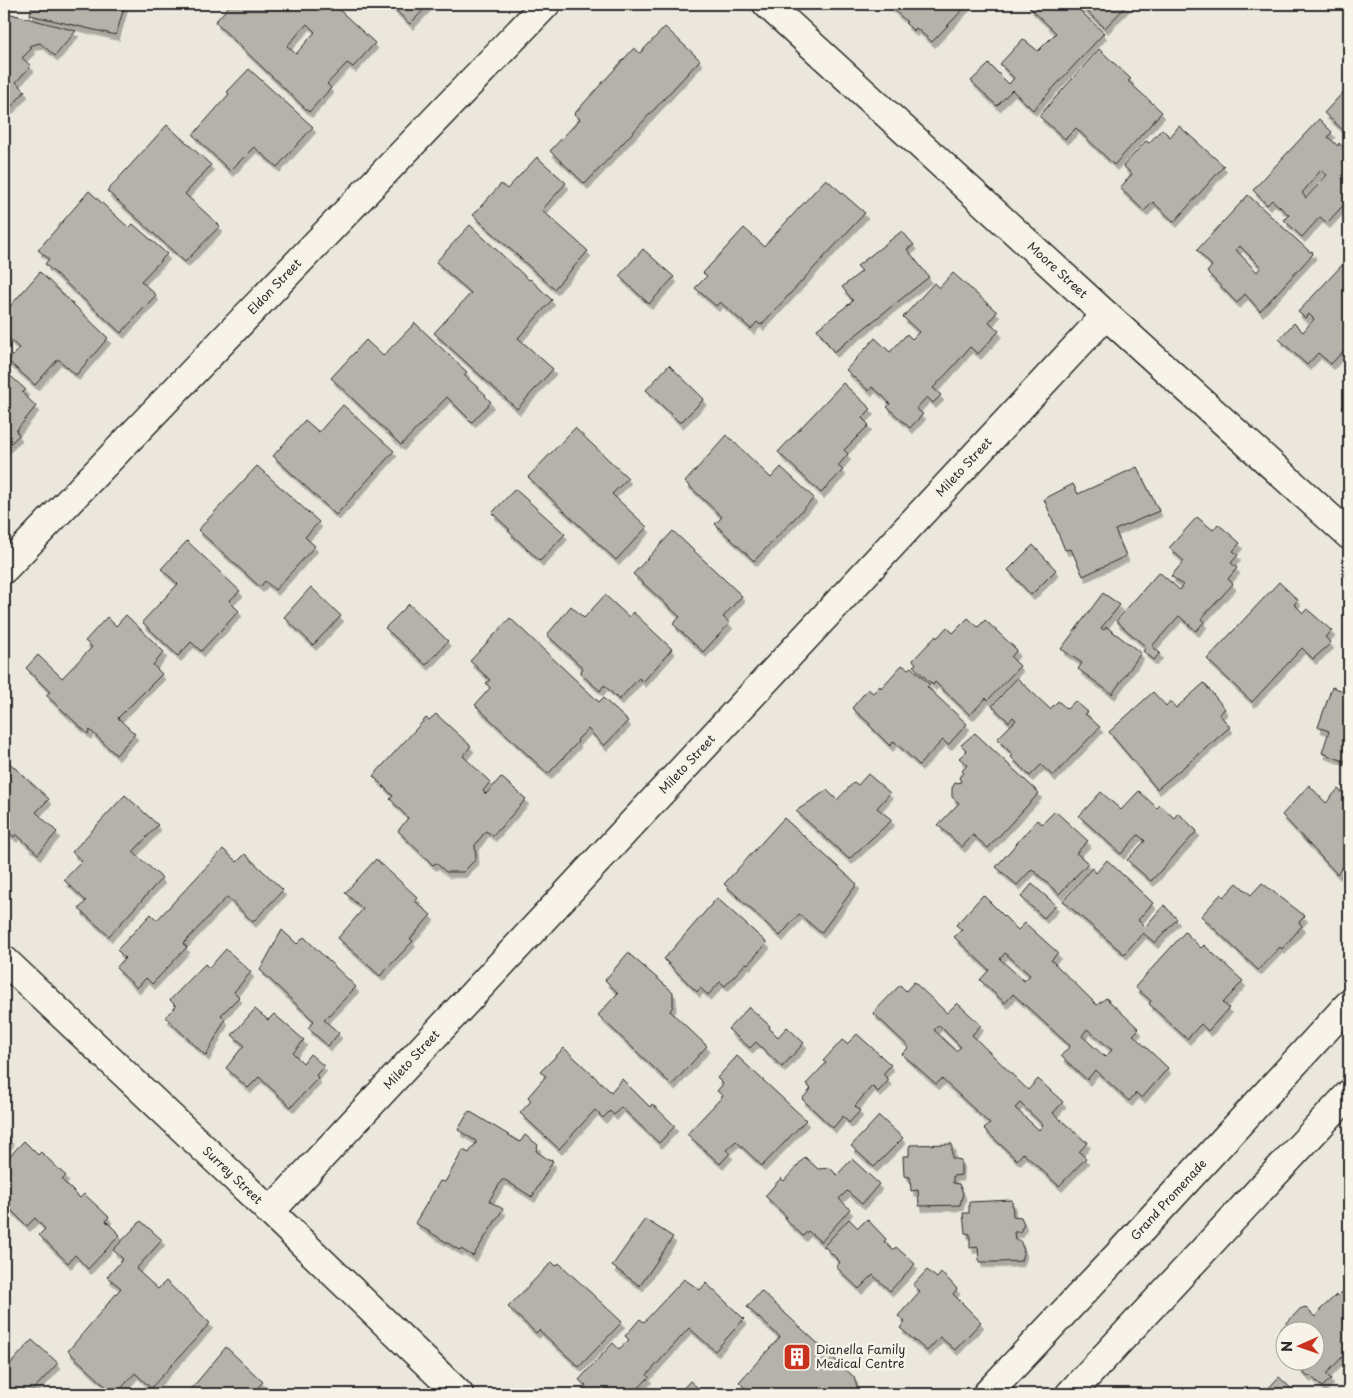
<svg xmlns="http://www.w3.org/2000/svg" width="1353" height="1398" font-family="'Playpen Sans',sans-serif">
	<style>
		.building { fill: #b5b2ab; stroke: #2b2b2b; fill-rule: evenodd; filter: url(#shadow) }
		.lines { fill: none; stroke-linecap: round; stroke-linejoin: round }
		.street-casing { stroke: #2b2b2b; stroke-width: 31 }
		.secondary-casing { stroke: #2b2b2b; stroke-width: 31 }
		.primary-casing { stroke: #2b2b2b; stroke-width: 31 }
		.street { stroke: #f7f3e8; stroke-width: 28 }
		.secondary { stroke: #f7f3e8; stroke-width: 28 }
		.primary { stroke: #f7f3e8; stroke-width: 28 }
		.labels { text-anchor: middle; stroke-width: 5; stroke-linejoin: round; paint-order: stroke }
		.street-label { font-size: 12px; fill: #2b2b2b; stroke: #f7f3e8 }
		.poi-label { font-size: 12px; fill: #2b2b2b; stroke: #f7f3e8; text-anchor: start }
	</style>
	<defs>
		<filter id="shadow"><feDropShadow dx="3" dy="5.5" stdDeviation="0" flood-color="#0004"/></filter>
	</defs>
	<rect width="100%" height="100%" fill="#ebe7dd"/>
	<filter id="ink" filterUnits="userSpaceOnUse"><feTurbulence type="fractalNoise" baseFrequency=".02" numOctaves="2"/><feDisplacementMap in="SourceGraphic" scale="10" xChannelSelector="R" yChannelSelector="G"/><feConvolveMatrix kernelMatrix="1 2 1 2 8 2 1 2 1" color-interpolation-filters="sRGB"/></filter>
	<g filter="url(#ink)">
		<g class="building">
			<polygon points="32,4 125,4 116,35 30,15"/>
			<path d="M 231,4 L 333,4 L 375,43 L 353,67 L 347,63 L 327,84 L 331,88 L 309,112 L 215,22 ZM 307,24 L 315,32 L 296,54 L 287,46 Z"/>
			<polygon points="389,4 429,4 410,24"/>
			<polygon points="888,4 968,4 932,42 916,28 914,31 905,23 907,22"/>
			<polygon points="1032,4 1073,4 1104,33 1033,110 1012,90 997,106 971,81 989,64 1009,84 1014,78 1000,64 1012,51 1023,39 1038,51 1056,33 1029,7"/>
			<polygon points="1079,4 1128,4 1105,28"/>
			<polygon points="11,14 76,31 55,56 40,43 29,46 32,48 22,58 31,66 16,82 25,91 4,115 4,20"/>
			<polygon points="665,27 700,60 585,184 550,151 580,119 574,114 634,48 640,53"/>
			<polygon points="1099,49 1131,79 1128,81 1162,112 1114,165 1076,128 1065,139 1039,116"/>
			<polygon points="249,69 313,127 277,167 254,147 230,171 193,135 229,94 227,92"/>
			<polygon points="1349,86 1349,128 1348,127 1344,131 1324,113"/>
			<path d="M 1319,119 L 1332,132 L 1328,137 L 1338,146 L 1339,143 L 1344,148 L 1349,143 L 1349,199 L 1327,223 L 1320,217 L 1302,237 L 1284,220 L 1289,215 L 1272,200 L 1267,205 L 1253,190 ZM 1321,170 L 1327,175 L 1306,198 L 1302,193 Z"/>
			<polygon points="167,125 211,165 185,194 220,226 185,262 107,191"/>
			<polygon points="1179,126 1224,166 1174,222 1153,202 1144,211 1120,188 1132,174 1123,166 1146,141 1149,143 1162,129 1170,137"/>
			<polygon points="537,157 566,183 542,210 588,251 554,289 473,215 501,184 507,189"/>
			<polygon points="826,179 865,213 761,325 757,322 751,329 720,302 716,306 695,288 707,276 703,273 744,228 764,246"/>
			<polygon points="89,191 129,228 133,224 167,254 141,281 156,295 121,333 45,264 49,259 38,250"/>
			<path d="M 1248,195 L 1310,252 L 1312,251 L 1313,254 L 1260,311 L 1245,294 L 1237,303 L 1207,272 L 1212,266 L 1197,250 ZM 1240,246 L 1261,267 L 1257,272 L 1236,250 Z"/>
			<polygon points="470,225 529,280 530,279 552,300 518,338 553,369 517,409 434,333 471,293 436,262"/>
			<polygon points="902,231 914,245 907,249 929,277 834,352 817,329 853,301 842,287 862,271 857,266"/>
			<polygon points="643,249 674,277 649,304 619,276"/>
			<polygon points="1345,262 1349,266 1349,345 1331,364 1318,353 1307,365 1279,339 1294,323 1303,332 1314,319 1309,314 1305,318 1298,312"/>
			<polygon points="40,272 108,338 76,375 58,359 35,385 8,361 19,348 4,334 4,313"/>
			<polygon points="953,273 997,312 989,322 999,331 978,354 970,347 952,368 933,388 941,395 933,403 927,397 922,402 916,409 923,414 910,428 887,407 890,404 882,395 872,387 869,391 846,370 875,338 890,352 907,334 912,339 919,332 903,317 934,283 939,288"/>
			<polygon points="415,323 467,372 464,375 486,395 485,396 491,402 472,422 447,397 401,445 331,378 366,340 383,356"/>
			<polygon points="669,365 704,399 680,423 646,390"/>
			<polygon points="4,370 26,390 22,393 36,406 16,431 19,435 4,450"/>
			<polygon points="843,383 871,409 862,418 869,425 844,450 848,454 838,466 843,470 821,493 778,452"/>
			<polygon points="1349,400 1349,415 1342,408"/>
			<polygon points="343,405 394,451 336,515 273,456 305,420 319,432"/>
			<polygon points="575,428 628,478 612,494 647,527 616,560 528,477"/>
			<polygon points="727,435 771,478 781,467 814,498 754,561 715,524 722,517 685,482"/>
			<polygon points="257,466 319,522 305,537 315,546 275,590 265,581 260,587 198,530"/>
			<polygon points="1137,467 1159,511 1115,530 1126,556 1083,576 1071,549 1065,550 1044,499 1073,484 1078,494"/>
			<polygon points="515,489 565,534 540,561 508,531 510,530 492,513"/>
			<polygon points="1197,517 1213,530 1218,524 1240,543 1233,551 1238,555 1231,563 1237,568 1228,579 1233,584 1201,619 1204,622 1196,631 1179,616 1152,646 1160,653 1154,660 1143,651 1146,647 1116,621 1159,572 1180,590 1182,587 1183,585 1171,576 1184,561 1169,548"/>
			<polygon points="673,531 742,596 723,617 730,623 703,652 673,624 680,617 633,574"/>
			<polygon points="187,541 240,591 229,601 239,611 201,651 191,642 178,656 142,622 178,584 161,569"/>
			<polygon points="1033,545 1056,570 1031,595 1008,570"/>
			<polygon points="1279,582 1298,600 1294,604 1303,613 1307,609 1332,631 1325,637 1331,643 1313,659 1302,648 1252,702 1207,659"/>
			<polygon points="311,587 341,616 313,645 284,617"/>
			<polygon points="1103,593 1120,605 1101,628 1104,630 1106,627 1108,628 1141,653 1112,694 1078,669 1082,663 1061,649"/>
			<polygon points="605,595 629,617 633,612 672,649 643,682 639,678 619,700 604,685 600,691 580,673 583,668 547,635 571,606 584,618"/>
			<polygon points="409,604 448,641 426,665 385,628"/>
			<polygon points="126,615 164,652 153,665 162,674 118,718 135,734 116,755 90,730 88,734 46,695 50,692 26,668 38,655 62,678 92,647 85,641 107,617 116,626"/>
			<polygon points="510,618 599,702 603,698 628,721 604,746 588,729 577,740 578,742 548,774 475,705 490,688 486,683 490,680 470,661"/>
			<polygon points="968,618 978,627 985,620 1017,650 1011,657 1020,666 988,700 986,698 970,715 935,682 933,685 913,666 916,664 913,660 936,636 937,638 947,627 953,633"/>
			<polygon points="902,665 908,669 911,667 930,685 927,687 967,724 948,745 943,740 919,765 894,741 890,746 869,725 870,724 852,708 868,689 873,693 880,686 881,688"/>
			<polygon points="1017,678 1050,709 1058,701 1067,709 1075,701 1088,712 1085,714 1100,727 1053,776 1041,765 1030,776 1011,757 1013,755 997,739 1016,720 1013,717 1009,722 992,706"/>
			<polygon points="1204,683 1225,709 1219,714 1230,727 1198,755 1157,789 1109,732 1153,692 1166,706 1170,701 1176,708"/>
			<polygon points="1332,687 1349,693 1349,763 1322,753 1329,731 1318,727"/>
			<polygon points="436,714 471,746 463,756 490,782 483,791 486,794 501,777 526,799 493,836 486,831 485,832 475,845 476,859 463,872 446,872 436,863 433,865 398,831 408,818 390,799 393,796 373,776 426,718 429,720"/>
			<polygon points="975,733 1039,793 988,848 973,835 962,847 938,825 959,803 952,797 952,788 955,783 961,782 959,777 964,773 962,771 967,765 959,758 967,751 961,745"/>
			<polygon points="4,758 49,799 36,812 57,832 38,854 16,834 14,837 4,828"/>
			<polygon points="868,774 890,793 877,808 892,820 849,859 796,811 827,790 837,800 854,782 858,785"/>
			<polygon points="1309,785 1326,803 1338,789 1347,797 1349,793 1349,866 1346,863 1337,874 1282,815"/>
			<polygon points="1139,791 1157,808 1160,805 1174,818 1178,813 1197,831 1151,881 1127,860 1145,841 1142,838 1138,835 1121,854 1079,816 1101,792 1121,810"/>
			<polygon points="125,795 158,825 133,852 162,878 109,936 79,909 86,901 64,880 82,861 72,852"/>
			<polygon points="1055,811 1088,841 1076,853 1088,863 1059,894 1032,869 1017,885 996,867 1037,820 1042,824"/>
			<polygon points="784,818 857,884 821,933 799,914 780,936 724,884"/>
			<polygon points="223,849 237,862 245,854 283,890 253,922 227,897 183,944 187,947 153,983 152,984 146,978 137,988 116,968 125,958 117,950 151,914 157,920"/>
			<polygon points="376,859 418,898 415,901 431,915 410,939 413,941 380,976 338,938 363,909 345,893"/>
			<polygon points="1107,860 1153,903 1138,920 1145,927 1164,905 1177,919 1155,943 1143,933 1124,954 1063,901 1092,868 1096,873"/>
			<polygon points="1237,883 1251,895 1262,883 1305,916 1299,922 1302,926 1282,949 1280,947 1258,970 1201,916 1221,894 1224,897"/>
			<polygon points="1032,884 1056,905 1044,918 1021,897"/>
			<path d="M 983,895 L 1018,930 L 1025,923 L 1058,953 L 1051,960 L 1097,1005 L 1106,998 L 1139,1029 L 1133,1035 L 1168,1068 L 1142,1098 L 1136,1093 L 1129,1101 L 1095,1070 L 1087,1080 L 1061,1056 L 1070,1046 L 1013,994 L 1005,1003 L 980,980 L 989,970 L 954,937 L 962,930 L 956,925 ZM 1005,953 L 1030,975 L 1024,981 L 1000,959 ZM 1087,1029 L 1112,1050 L 1105,1057 L 1082,1036 Z"/>
			<polygon points="717,898 767,943 748,964 746,963 725,986 720,982 708,995 700,988 697,992 664,959"/>
			<polygon points="282,930 297,944 304,937 356,987 324,1020 339,1033 328,1046 308,1028 314,1021 260,970"/>
			<polygon points="1185,932 1201,948 1204,945 1243,981 1223,1003 1229,1008 1208,1031 1201,1024 1187,1039 1149,1004 1151,1001 1135,987"/>
			<polygon points="226,949 251,972 234,992 239,997 221,1015 225,1019 206,1056 165,1017 176,1006 170,1000 205,964 209,968"/>
			<polygon points="628,953 673,992 673,1006 670,1011 707,1046 672,1085 598,1015 618,993 605,980"/>
			<path d="M 914,982 L 947,1013 L 957,1003 L 981,1025 L 972,1035 L 1028,1090 L 1038,1079 L 1063,1102 L 1053,1113 L 1085,1141 L 1087,1141 L 1087,1143 L 1079,1152 L 1086,1158 L 1059,1186 L 1023,1153 L 1017,1160 L 984,1129 L 990,1124 L 942,1079 L 936,1084 L 902,1054 L 909,1047 L 873,1013 L 900,985 L 906,991 ZM 939,1025 L 961,1047 L 956,1051 L 934,1030 ZM 1020,1103 L 1043,1125 L 1039,1130 L 1015,1108 Z"/>
			<polygon points="749,1007 770,1026 769,1028 778,1037 787,1027 804,1043 782,1067 756,1042 750,1048 728,1029"/>
			<polygon points="255,1009 268,1020 274,1014 304,1040 293,1053 303,1063 310,1054 324,1066 316,1075 318,1078 291,1107 259,1077 248,1088 226,1068 244,1045 232,1035"/>
			<polygon points="857,1034 891,1065 883,1074 889,1080 878,1092 872,1086 855,1106 860,1111 849,1123 843,1116 833,1128 802,1099 811,1089 806,1084 826,1063 823,1061 842,1040 847,1044"/>
			<polygon points="564,1048 611,1092 622,1079 650,1107 652,1104 675,1126 659,1143 621,1107 614,1115 610,1111 603,1118 595,1110 559,1149 520,1113 531,1101 528,1097 546,1076 540,1072"/>
			<polygon points="737,1056 806,1120 762,1166 736,1141 726,1150 730,1153 720,1164 687,1134 723,1096 717,1091 723,1084 717,1078"/>
			<polygon points="469,1111 520,1142 525,1135 538,1145 536,1151 549,1160 552,1159 551,1160 553,1161 532,1197 505,1180 502,1180 489,1201 503,1209 473,1256 461,1249 459,1250 415,1223 440,1181 445,1182 463,1150 469,1153 476,1143 476,1141 458,1130"/>
			<polygon points="879,1116 903,1138 874,1167 851,1146"/>
			<polygon points="4,1132 11,1140 4,1149"/>
			<polygon points="24,1141 38,1155 41,1152 66,1176 62,1180 80,1198 84,1194 109,1217 106,1221 120,1235 88,1269 75,1255 68,1263 39,1235 45,1229 35,1218 27,1226 4,1203 4,1162"/>
			<polygon points="952,1144 952,1158 961,1160 961,1175 953,1176 953,1183 959,1184 963,1193 960,1205 919,1206 918,1190 911,1191 910,1177 904,1176 903,1156 909,1156 909,1148 910,1145"/>
			<polygon points="805,1157 818,1169 830,1168 837,1175 852,1159 879,1184 862,1204 847,1191 839,1199 850,1209 821,1242 808,1231 803,1236 785,1219 786,1216 765,1196 781,1178 784,1181"/>
			<polygon points="1012,1200 1013,1216 1021,1217 1024,1224 1020,1232 1014,1232 1015,1240 1020,1240 1024,1251 1021,1260 1021,1261 1000,1262 979,1262 978,1247 970,1248 970,1234 965,1233 963,1213 969,1213 969,1202"/>
			<polygon points="645,1219 673,1237 640,1286 612,1266"/>
			<polygon points="849,1219 858,1228 867,1219 886,1239 884,1242 893,1250 896,1247 915,1264 890,1291 873,1275 859,1289 836,1267 840,1262 824,1246"/>
			<polygon points="141,1221 162,1240 136,1269 158,1289 166,1281 210,1323 151,1388 135,1373 116,1394 114,1394 68,1351 121,1288 107,1277 123,1259 113,1250"/>
			<polygon points="552,1262 556,1266 559,1263 622,1322 579,1367 539,1330 536,1333 508,1307"/>
			<polygon points="927,1270 937,1278 941,1273 949,1280 957,1289 953,1294 981,1322 955,1350 940,1337 927,1351 900,1328 905,1322 898,1316 920,1291 913,1285"/>
			<polygon points="684,1279 700,1290 706,1283 744,1319 715,1351 689,1328 647,1375 649,1377 633,1394 578,1394 586,1386 579,1380 596,1361 613,1343 619,1349 629,1340 625,1336 640,1319 644,1322"/>
			<polygon points="1349,1285 1349,1350 1326,1374 1331,1379 1322,1387 1310,1375 1308,1377 1291,1360 1316,1360 1316,1330 1286,1330 1286,1333 1281,1329 1300,1309 1305,1307 1315,1317 1321,1309 1336,1295 1338,1296"/>
			<polygon points="761,1291 854,1377 857,1387 854,1394 747,1394 749,1392 739,1382 780,1337 747,1307"/>
			<polygon points="32,1340 58,1363 29,1394 18,1394 4,1382 4,1371"/>
			<polygon points="226,1347 263,1382 258,1387 265,1394 187,1394"/>
			<polygon points="1279,1377 1297,1394 1263,1394"/>
			<polygon points="690,1381 705,1394 678,1394"/>
		</g>
		<g class="lines">
			<defs>
				<g id="street">
					<path id="s1" d="M 767,4 L 1106,315 L 1349,535"/>
					<path id="s2" d="M 4,569 L 546,4"/>
					<path id="s3" d="M 270,1212 L 1106,315"/>
				</g>
				<g id="secondary">
					<path id="s4" d="M 4,960 L 231,1174 L 459,1394"/>
				</g>
				<g id="primary">
					<path id="s5" d="M 987,1394 L 1119,1254 L 1349,1004"/>
					<polyline points="1070,1394 1349,1094"/>
				</g>
			</defs>
			<use href="#street" class="street-casing"/>
			<use href="#secondary" class="secondary-casing"/>
			<use href="#primary" class="primary-casing"/>
			<use href="#street" class="street"/>
			<use href="#secondary" class="secondary"/>
			<use href="#primary" class="primary"/>
		</g>
	</g>
	<defs>
		<symbol id="building-square" viewBox="-11 -11 22 22"><rect x="-9" y="-9" width="18" height="18" rx="4" fill="#c8321e" stroke="#f7f3e8"/><path d="M-4-6H4V6H1V3H-1V6H-4ZM-2.5-4.3h1.7v1.8h-1.7ZM.8-4.3h1.7v1.8H.8ZM-2.5-1h1.7V.8h-1.7ZM.8-1h1.7V.8H.8Z" fill="#fff"/></symbol>
	</defs>
	<g fill-rule="evenodd">
		<use href="#building-square" x="781" y="1341" width="32" height="32"/>
	</g>
	<g class="labels">
		<g class="street-label">
			<text dy="4" stroke="none"><textPath href="#s1" startOffset="394">Moore Street</textPath></text>
			<text dy="4" stroke="none"><textPath href="#s2" startOffset="391">Eldon Street</textPath></text>
			<text dy="4" stroke="none"><textPath href="#s3" startOffset="1018">Mileto Street</textPath></text>
			<text dy="4" stroke="none"><textPath href="#s3" startOffset="612">Mileto Street</textPath></text>
			<text dy="4" stroke="none"><textPath href="#s3" startOffset="208">Mileto Street</textPath></text>
			<text dy="4" stroke="none"><textPath href="#s4" startOffset="314">Surrey Street</textPath></text>
			<text dy="4" stroke="none"><textPath href="#s5" startOffset="266">Grand Promenade</textPath></text>
		</g>
		<g class="poi-label">
			<text x="816" y="1354">Dianella Family<tspan x="816" dy="14">Medical Centre</tspan></text>
		</g>
	</g>
	<rect width="1353" height="1398" fill="none" stroke="#f7f3e8" stroke-width="20"/>
	<rect x="10" y="10" width="1333" height="1378" fill="none" stroke="#2b2b2b" stroke-width="2" filter="url(#ink)"/>
	<g transform="translate(1300 1346) rotate(268)"><circle r="24" fill="#f7f3e8" stroke="#a5a39c"/>
	<path d="M0-4L9 19L0 12L-9 19Z" fill="#c8321e"/>
	<text y="-8" font-size="14" font-weight="bold" text-anchor="middle" fill="#2b2b2b">N</text>
	</g>
</svg>
